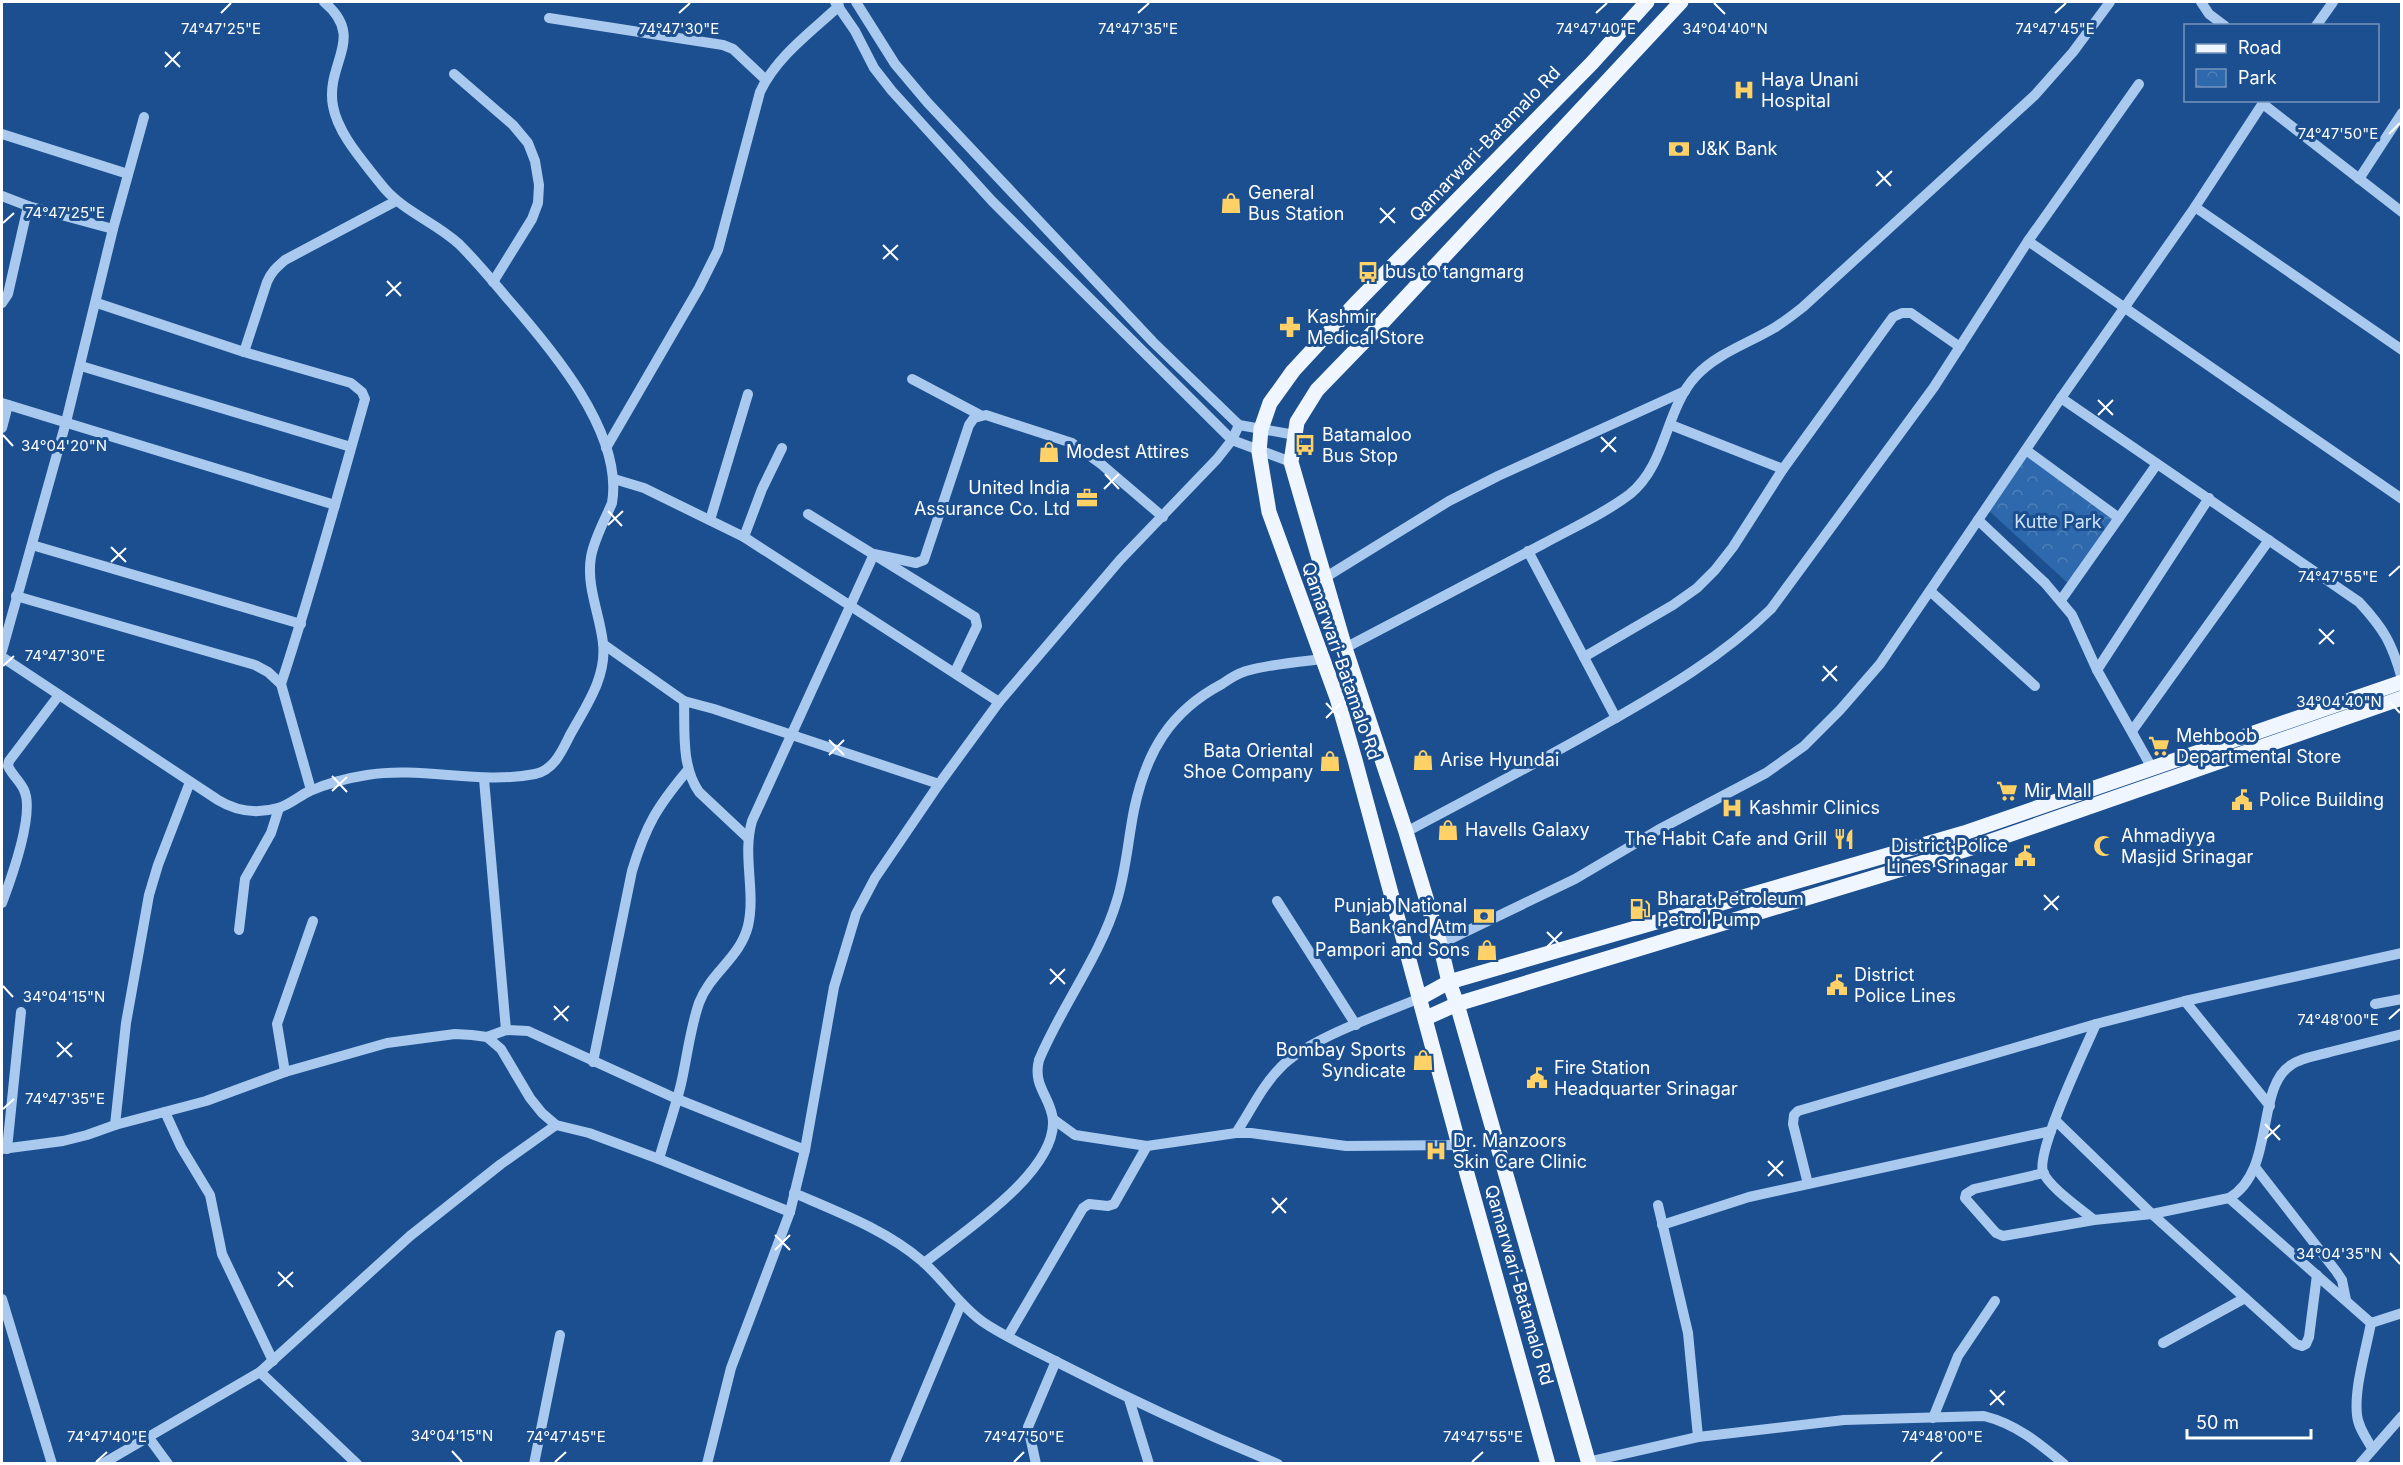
<svg xmlns="http://www.w3.org/2000/svg" width="2403" height="1465" font-family="Inter,sans-serif">
	<style>
		.park { fill: url(#park-crowns) }
		.lines { fill: none; stroke-linecap: round; stroke-linejoin: round }
		.minor { stroke: #a9c9ee; stroke-width: 10 }
		.major { stroke: #f0f6ff; stroke-width: 15 }
		.ticks { fill: none; stroke: #fff; stroke-width: 2 }
		.labels { text-anchor: middle; stroke-width: 6; stroke-linejoin: round; paint-order: stroke }
		.poi-label { font-size: 18px; fill: #fff; stroke: #1b4f8f; text-anchor: start }
		.street-label { font-size: 18px; fill: #fff; stroke: #1b4f8f }
		.park-label { font-size: 18px; fill: #cfe3fa; stroke: #1b4f8f }
		.ticks-label { font-size: 15px; text-anchor: middle; fill: #fff; stroke: #1b4f8f; stroke-width: 6; stroke-linejoin: round; paint-order: stroke }
	</style>
	<defs>
		<pattern id="park-crowns" width="20" height="18" patternUnits="userSpaceOnUse" patternTransform="scale(1.5)"><rect width="20" height="18" fill="#2e69ad"/><path d="M2 6a3 3 0 1 1 6 0M12 15a3 3 0 1 1 6 0" fill="none" stroke="#4d80b9"/></pattern>
	</defs>
	<rect width="100%" height="100%" fill="#1b4f8f"/>
	<polygon class="park" points="2026,450 2119,518 2071,586 1986,508"/>
	<g class="lines">
		<g class="minor">
			<polyline points="835,2 855,31 874,68 892,91 992,201 1232,440 1291,462"/>
			<polyline points="856,2 895,64 927,102 1153,342 1239,425 1295,435"/>
			<polyline points="2201,2 2209,14 2225,26"/>
			<polyline points="549,18 723,45 733,49 766,80"/>
			<polyline points="2316,26 2333,2"/>
			<polyline points="454,74 513,125 528,143 535,161 539,185 538,203 532,219 493,282"/>
			<polyline points="2263,104 2402,212"/>
			<polyline points="2,134 128,174"/>
			<polyline points="2359,179 2402,113"/>
			<polyline points="2,196 28,206 113,229"/>
			<polyline points="2195,207 2402,350"/>
			<polyline points="2028,241 2402,499"/>
			<polyline points="2,303 8,294 28,206"/>
			<path d="M 97,303 L 244,352 L 351,383 L 362,392 L 365,399 C 338,494 312,590 281,684"/>
			<path d="M 244,352 L 267,282 C 271,272 277,267 285,260 L 396,201"/>
			<polyline points="81,366 351,447"/>
			<polyline points="912,379 980,415"/>
			<path d="M 2061,398 L 2359,602 C 2384,629 2392,643 2402,679"/>
			<polyline points="2,403 335,505"/>
			<polyline points="1671,425 1783,469"/>
			<polyline points="2,428 8,405"/>
			<path d="M 606,448 L 699,288 L 718,250 L 760,92 C 776,57 811,32 839,6"/>
			<polyline points="2026,450 2119,518"/>
			<polyline points="614,479 644,488 744,537 999,702"/>
			<polyline points="808,514 975,617 977,626 955,672"/>
			<polyline points="710,520 748,394"/>
			<polyline points="1978,520 2045,583 2072,615 2097,670 2152,768"/>
			<polyline points="744,537 762,489 782,448"/>
			<polyline points="32,545 301,624"/>
			<polyline points="1528,551 1616,718"/>
			<polyline points="1326,577 1449,501 1498,476 1685,391"/>
			<polyline points="1930,591 2035,686"/>
			<polyline points="16,596 255,665 268,672 281,684 311,790"/>
			<polyline points="2061,600 2157,464"/>
			<path d="M 603,644 L 684,701 C 685,731 681,766 699,792 L 748,838"/>
			<path d="M 1345,648 C 1411,613 1477,579 1543,544 C 1572,528 1604,514 1630,494 C 1667,464 1665,409 1696,376 C 1716,354 1749,343 1774,328 C 1784,322 1794,314 1803,307 L 2035,95 L 2073,52 L 2110,2"/>
			<polyline points="2,651 66,422 113,229 144,117"/>
			<path d="M 2,657 L 218,800 C 236,811 257,814 278,808 C 290,805 300,795 310,791 C 328,783 348,778 367,775 C 423,766 479,785 535,774 C 554,770 562,751 570,735 C 586,706 607,677 603,643 C 600,615 586,586 591,557 C 594,539 605,520 612,503 C 624,433 550,347 507,298 C 492,280 476,261 459,244 C 434,221 401,211 380,183 C 363,161 338,134 333,106 C 325,63 367,38 324,2"/>
			<polyline points="1584,657 1673,605 1697,588 1715,570 1733,547 1783,469 1893,317 1902,313 1911,313 1960,347"/>
			<polyline points="2097,670 2209,498"/>
			<polyline points="684,701 714,709 939,784"/>
			<polyline points="2132,731 2269,540"/>
			<polyline points="484,779 506,1030"/>
			<path d="M 1406,832 C 1473,796 1541,761 1607,723 C 1665,690 1723,656 1771,609 L 1934,387 L 2028,241 L 2139,84"/>
			<polyline points="1277,901 1356,1025"/>
			<path d="M 2,903 C 11,879 35,813 24,790 C 20,781 12,775 8,766 L 9,761 L 59,695"/>
			<polyline points="239,930 245,879 271,833 279,808"/>
			<polyline points="1440,944 1575,879 1658,830 1766,773 1804,746 1840,710 1880,664 2061,398 2195,207 2265,100"/>
			<polyline points="2185,1001 2270,1106"/>
			<polyline points="2375,1004 2402,999"/>
			<path d="M 2096,1024 C 2085,1049 2036,1151 2043,1172 C 2049,1187 2081,1209 2094,1220 L 2152,1214 L 2229,1198 C 2276,1171 2255,1088 2291,1065 C 2302,1057 2317,1056 2330,1052 C 2354,1046 2378,1040 2402,1034"/>
			<polyline points="487,1037 506,1030 528,1031 677,1099 805,1150"/>
			<path d="M 593,1062 L 632,871 C 646,825 657,807 687,771"/>
			<polyline points="285,1072 277,1024 313,921"/>
			<polyline points="165,1112 181,1147 210,1195 222,1254 273,1361"/>
			<polyline points="1053,1119 1075,1135 1147,1146"/>
			<polyline points="2055,1120 2152,1214 2296,1344 2302,1346 2306,1344 2309,1337 2317,1275"/>
			<polyline points="115,1125 126,1023 149,895 158,865 190,782"/>
			<path d="M 1236,1133 C 1250,1112 1262,1086 1280,1068 C 1307,1039 1382,1014 1420,998"/>
			<polyline points="2,1149 63,1141 87,1135 115,1125 206,1101 285,1072 387,1043 455,1034 472,1035 487,1037 501,1049 530,1098 542,1113 556,1125 589,1133 659,1159 790,1212"/>
			<polyline points="7,1149 21,1012"/>
			<path d="M 659,1159 C 666,1134 675,1109 681,1084 C 687,1058 690,1029 699,1003 C 710,973 740,958 748,926 C 756,891 742,856 752,821 L 874,554 L 916,563 L 924,560 L 969,425 L 974,418 L 986,415 L 1072,443 L 1101,464 L 1163,517"/>
			<polyline points="2255,1167 2336,1271 2342,1280 2346,1300"/>
			<polyline points="2044,1173 1974,1189 1966,1194 1965,1198 1996,1233 2003,1236 2094,1220"/>
			<polyline points="1808,1184 1793,1124 1794,1115 1798,1111 2096,1024 2185,1001 2402,953"/>
			<path d="M 794,1193 C 838,1212 886,1230 922,1261 C 944,1280 959,1305 983,1322 C 1008,1339 1037,1351 1063,1365 C 1133,1401 1205,1434 1278,1464"/>
			<polyline points="2229,1198 2371,1323"/>
			<polyline points="1658,1205 1688,1333 1698,1437"/>
			<polyline points="1662,1225 1749,1197 2051,1131"/>
			<path d="M 924,1263 C 962,1233 1055,1173 1053,1121 C 1052,1098 1032,1087 1039,1060 C 1062,1005 1100,957 1117,900 C 1126,871 1128,840 1134,810 C 1146,753 1169,712 1222,684 C 1229,679 1237,674 1246,671 C 1271,664 1297,662 1323,659"/>
			<polyline points="2,1299 52,1464"/>
			<polyline points="1008,1336 1083,1208 1089,1204 1108,1206 1114,1204 1147,1146 1236,1133 1251,1133 1346,1146 1459,1145"/>
			<polyline points="2163,1343 2245,1298"/>
			<polyline points="260,1372 357,1464"/>
			<polyline points="1129,1399 1149,1464"/>
			<polyline points="1933,1418 1958,1356 1995,1301"/>
			<polyline points="149,1438 168,1464"/>
			<path d="M 2372,1448 C 2366,1438 2358,1427 2357,1415 C 2354,1388 2366,1350 2371,1323 L 2402,1313"/>
			<path d="M 1588,1462 L 1698,1437 L 1844,1420 L 1984,1416 C 2016,1424 2039,1443 2064,1464"/>
			<polyline points="102,1464 260,1372 410,1236 501,1164 556,1125"/>
			<polyline points="534,1464 560,1335"/>
			<polyline points="707,1464 731,1368 790,1212 805,1150 834,987 856,914 875,878 939,784 999,702 1120,560 1217,459 1232,440 1239,425"/>
			<polyline points="894,1464 961,1304"/>
			<polyline points="1036,1464 1028,1427 1056,1361"/>
			<polyline points="2360,1464 2402,1416"/>
		</g>
		<g class="major">
			<polyline points="1420,998 1449,982 1964,833 2402,682"/>
			<polyline points="1426,1018 1457,1004 1971,848 2402,698"/>
			<polyline points="1548,1464 1459,1145 1355,760 1337,698 1269,512 1259,452 1261,429 1270,403 1293,371 1355,304 1592,63 1647,2"/>
			<polyline points="1589,1464 1457,1004 1449,982 1440,944 1406,832 1345,648 1291,462 1297,422 1317,390 1382,323 1681,2"/>
		</g>
	</g>
	<path class="ticks" d="M 1714,3 L 1725,14M 221,13 L 231,3M 679,13 L 690,3M 1138,13 L 1149,3M 1596,13 L 1607,3M 2055,13 L 2066,3M 165,52 L 180,67M 165,67 L 180,52M 2389,134 L 2400,123M 1877,171 L 1891,186M 1876,186 L 1892,171M 1380,208 L 1395,223M 3,223 L 14,213M 1380,223 L 1395,208M 883,245 L 898,260M 883,259 L 898,245M 387,281 L 401,296M 386,296 L 401,282M 2098,400 L 2113,415M 2098,415 L 2113,400M 3,435 L 13,446M 1601,437 L 1616,452M 1601,452 L 1616,437M 1105,474 L 1119,489M 1104,489 L 1119,474M 608,511 L 622,526M 608,525 L 623,511M 111,547 L 126,562M 111,562 L 126,548M 2389,576 L 2400,566M 2319,629 L 2334,644M 2319,644 L 2334,630M 3,666 L 14,656M 1823,666 L 1837,681M 1822,681 L 1837,666M 2390,702 L 2400,713M 1326,703 L 1340,718M 1326,718 L 1341,703M 829,740 L 844,755M 829,755 L 844,740M 332,776 L 347,792M 332,791 L 347,777M 2044,895 L 2058,910M 2044,910 L 2059,896M 1547,932 L 1562,947M 1547,947 L 1562,932M 1050,969 L 1065,984M 1050,984 L 1065,969M 3,986 L 13,997M 554,1006 L 568,1021M 2389,1019 L 2400,1009M 554,1020 L 569,1006M 57,1042 L 72,1057M 57,1057 L 72,1043M 3,1109 L 14,1099M 2265,1124 L 2280,1140M 2265,1139 L 2280,1125M 1768,1161 L 1783,1176M 1768,1176 L 1783,1161M 1272,1198 L 1286,1213M 1272,1213 L 1287,1198M 775,1235 L 790,1250M 775,1250 L 790,1235M 2390,1253 L 2400,1264M 278,1272 L 293,1287M 278,1286 L 293,1272M 1990,1390 L 2004,1405M 1990,1405 L 2005,1391M 452,1451 L 462,1462M 96,1462 L 107,1452M 555,1462 L 566,1452M 1014,1462 L 1024,1452M 1472,1462 L 1483,1452M 1931,1462 L 1942,1452"/>
	<defs>
		<symbol id="hospital-bare" viewBox="-9 -9 18 18"><path d="M-5-5h3v3.5h4V-5h3V5h-3V1.5h-4V5h-3Z" fill="#ffd166" stroke="#1b4f8f" stroke-width="2.5" paint-order="stroke"/></symbol>
		<symbol id="bank-bare" viewBox="-9 -9 18 18"><path d="M-6-4H6V4H-6ZM0-2.3a2.3 2.3 0 1 0 0 4.6a2.3 2.3 0 1 0 0-4.6Z" fill="#ffd166" stroke="#1b4f8f" stroke-width="2.5" paint-order="stroke"/></symbol>
		<symbol id="shop-bare" viewBox="-9 -9 18 18"><path d="M-5-2.5h2.3a2.7 3.5 0 0 1 5.4 0H5L5.5 6h-11ZM-1.5-2.5h3a1.5 2.3 0 0 0-3 0Z" fill="#ffd166" stroke="#1b4f8f" stroke-width="2.5" paint-order="stroke"/></symbol>
		<symbol id="bus-bare" viewBox="-9 -9 18 18"><path d="M-5-6H5V4H4V6H2V4H-2V6H-4V4H-5ZM-3.5-4V0h7V-4ZM-3.5 1.2v1.5H-2V1.2ZM2 1.2v1.5H3.5V1.2Z" fill="#ffd166" stroke="#1b4f8f" stroke-width="2.5" paint-order="stroke"/></symbol>
		<symbol id="pharmacy-bare" viewBox="-9 -9 18 18"><path d="M-2-6h4v4h4v4h-4v4h-4v-4h-4v-4h4Z" fill="#ffd166" stroke="#1b4f8f" stroke-width="2.5" paint-order="stroke"/></symbol>
		<symbol id="office-bare" viewBox="-9 -9 18 18"><path d="M-6-3h4V-5.5h4V-3h4V5H-6ZM-1-4.5V-3h2v-1.5ZM-6 0V1H6V0Z" fill="#ffd166" stroke="#1b4f8f" stroke-width="2.5" paint-order="stroke"/></symbol>
		<symbol id="supermarket-bare" viewBox="-9 -9 18 18"><path d="M-6-5.5h2.5l.6 2H6L4.5 2H-2.5L-4.4-4H-6ZM-1.5 3.2a1.3 1.3 0 1 0 .1 0ZM3 3.2a1.3 1.3 0 1 0 .1 0Z" fill="#ffd166" stroke="#1b4f8f" stroke-width="2.5" paint-order="stroke"/></symbol>
		<symbol id="civic-bare" viewBox="-9 -9 18 18"><path d="M-.6-6.5H3V-4.5H.6V-3L4-1V1h2V6H-6V1h2V-1L-.6-3ZM-1.2 2.5V6h2.4V2.5Z" fill="#ffd166" stroke="#1b4f8f" stroke-width="2.5" paint-order="stroke"/></symbol>
		<symbol id="restaurant-bare" viewBox="-9 -9 18 18"><path d="M-5-6h1v4h1v-4h1v4h1v-4h1v5L-1.5 .5V6h-2V.5L-5-1ZM5-6V6H3V1.5H1.5Q1.5-4 5-6Z" fill="#ffd166" stroke="#1b4f8f" stroke-width="2.5" paint-order="stroke"/></symbol>
		<symbol id="mosque-bare" viewBox="-9 -9 18 18"><path d="M3.5-4.9A6 6 0 1 0 3.5 4.9A5 5 0 1 1 3.5-4.9Z" fill="#ffd166" stroke="#1b4f8f" stroke-width="2.5" paint-order="stroke"/></symbol>
		<symbol id="fuel-bare" viewBox="-9 -9 18 18"><path d="M-5.5-6h7V0h2V4h1.3V-2.5L3-4.5l.8-.8L6-3V5H2.5V1h-1V6h-7ZM-4.2-4.7v3.2H.2V-4.7Z" fill="#ffd166" stroke="#1b4f8f" stroke-width="2.5" paint-order="stroke"/></symbol>
	</defs>
	<g fill-rule="evenodd">
		<use href="#hospital-bare" x="1729" y="75" width="30" height="30"/>
		<use href="#bank-bare" x="1664" y="134" width="30" height="30"/>
		<use href="#shop-bare" x="1216" y="188" width="30" height="30"/>
		<use href="#bus-bare" x="1353" y="257" width="30" height="30"/>
		<use href="#pharmacy-bare" x="1275" y="312" width="30" height="30"/>
		<use href="#bus-bare" x="1290" y="430" width="30" height="30"/>
		<use href="#shop-bare" x="1034" y="437" width="30" height="30"/>
		<use href="#office-bare" x="1072" y="483" width="30" height="30"/>
		<use href="#supermarket-bare" x="2144" y="731" width="30" height="30"/>
		<use href="#shop-bare" x="1408" y="745" width="30" height="30"/>
		<use href="#shop-bare" x="1315" y="746" width="30" height="30"/>
		<use href="#supermarket-bare" x="1992" y="776" width="30" height="30"/>
		<use href="#civic-bare" x="2227" y="785" width="30" height="30"/>
		<use href="#hospital-bare" x="1717" y="793" width="30" height="30"/>
		<use href="#shop-bare" x="1433" y="815" width="30" height="30"/>
		<use href="#restaurant-bare" x="1829" y="824" width="30" height="30"/>
		<use href="#mosque-bare" x="2089" y="831" width="30" height="30"/>
		<use href="#civic-bare" x="2010" y="841" width="30" height="30"/>
		<use href="#fuel-bare" x="1625" y="894" width="30" height="30"/>
		<use href="#bank-bare" x="1469" y="901" width="30" height="30"/>
		<use href="#shop-bare" x="1472" y="935" width="30" height="30"/>
		<use href="#civic-bare" x="1822" y="970" width="30" height="30"/>
		<use href="#shop-bare" x="1408" y="1045" width="30" height="30"/>
		<use href="#civic-bare" x="1522" y="1063" width="30" height="30"/>
		<use href="#hospital-bare" x="1421" y="1136" width="30" height="30"/>
	</g>
	<g class="labels">
		<g class="poi-label">
			<text x="1761" y="86">Haya Unani<tspan x="1761" dy="21">Hospital</tspan></text>
			<text x="1696" y="155">J&amp;K Bank</text>
			<text x="1248" y="199">General<tspan x="1248" dy="21">Bus Station</tspan></text>
			<text x="1385" y="278">bus to tangmarg</text>
			<text x="1307" y="323">Kashmir<tspan x="1307" dy="21">Medical Store</tspan></text>
			<text x="1322" y="441">Batamaloo<tspan x="1322" dy="21">Bus Stop</tspan></text>
			<text x="1066" y="458">Modest Attires</text>
			<text x="1070" y="494" text-anchor="end">United India<tspan x="1070" dy="21">Assurance Co. Ltd</tspan></text>
			<text x="2176" y="742">Mehboob<tspan x="2176" dy="21">Departmental Store</tspan></text>
			<text x="1313" y="757" text-anchor="end">Bata Oriental<tspan x="1313" dy="21">Shoe Company</tspan></text>
			<text x="1440" y="766">Arise Hyundai</text>
			<text x="2024" y="797">Mir Mall</text>
			<text x="2259" y="806">Police Building</text>
			<text x="1749" y="814">Kashmir Clinics</text>
			<text x="1465" y="836">Havells Galaxy</text>
			<text x="2121" y="842">Ahmadiyya<tspan x="2121" dy="21">Masjid Srinagar</tspan></text>
			<text x="1827" y="845" text-anchor="end">The Habit Cafe and Grill</text>
			<text x="2008" y="852" text-anchor="end">District Police<tspan x="2008" dy="21">Lines Srinagar</tspan></text>
			<text x="1657" y="905">Bharat Petroleum<tspan x="1657" dy="21">Petrol Pump</tspan></text>
			<text x="1467" y="912" text-anchor="end">Punjab National<tspan x="1467" dy="21">Bank and Atm</tspan></text>
			<text x="1470" y="956" text-anchor="end">Pampori and Sons</text>
			<text x="1854" y="981">District<tspan x="1854" dy="21">Police Lines</tspan></text>
			<text x="1406" y="1056" text-anchor="end">Bombay Sports<tspan x="1406" dy="21">Syndicate</tspan></text>
			<text x="1554" y="1074">Fire Station<tspan x="1554" dy="21">Headquarter Srinagar</tspan></text>
			<text x="1453" y="1147">Dr. Manzoors<tspan x="1453" dy="21">Skin Care Clinic</tspan></text>
		</g>
		<g class="street-label">
			<text transform="translate(1485 144) rotate(-46)" y="6">Qamarwari-Batamalo Rd</text>
			<text transform="translate(1341 661) rotate(71)" y="6">Qamarwari-Batamalo Rd</text>
			<text transform="translate(1519 1285) rotate(74)" y="6">Qamarwari-Batamalo Rd</text>
		</g>
		<g class="park-label">
			<text x="2058" y="528">Kutte Park</text>
		</g>
	</g>
	<g class="ticks-label">
		<text x="221" y="34">74°47'25"E</text>
		<text x="679" y="34">74°47'30"E</text>
		<text x="1138" y="34">74°47'35"E</text>
		<text x="1596" y="34">74°47'40"E</text>
		<text x="2055" y="34">74°47'45"E</text>
		<text x="1725" y="34">34°04'40"N</text>
		<text x="2338" y="139">74°47'50"E</text>
		<text x="65" y="218">74°47'25"E</text>
		<text x="64" y="451">34°04'20"N</text>
		<text x="2338" y="582">74°47'55"E</text>
		<text x="65" y="661">74°47'30"E</text>
		<text x="2339" y="707">34°04'40"N</text>
		<text x="64" y="1002">34°04'15"N</text>
		<text x="2338" y="1025">74°48'00"E</text>
		<text x="65" y="1104">74°47'35"E</text>
		<text x="2339" y="1259">34°04'35"N</text>
		<text x="452" y="1441">34°04'15"N</text>
		<text x="107" y="1442">74°47'40"E</text>
		<text x="566" y="1442">74°47'45"E</text>
		<text x="1024" y="1442">74°47'50"E</text>
		<text x="1483" y="1442">74°47'55"E</text>
		<text x="1942" y="1442">74°48'00"E</text>
	</g>
	<rect width="2403" height="1465" fill="none" stroke="#ffffff" stroke-width="6"/>
	<rect x="2184" y="24" width="195" height="78" fill="#1b4f8f" stroke="#7695bc" stroke-width="1.5"/>
	<rect x="2196" y="44" width="30" height="9" fill="#f0f6ff" stroke="#7695bc" stroke-width="1.5"/>
	<text x="2238" y="54" font-size="18" fill="#ffffff">Road</text>
	<rect x="2196" y="69" width="30" height="18" fill="url(#park-crowns)" stroke="#7695bc" stroke-width="1.5"/>
	<text x="2238" y="84" font-size="18" fill="#ffffff">Park</text>
	<path d="M2187 1429v9h124v-9" fill="none" stroke="#ffffff" stroke-width="3"/>
	<text x="2196" y="1429" font-size="18" fill="#ffffff" stroke="#1b4f8f" stroke-width="4.5" paint-order="stroke">50 m</text>
</svg>
